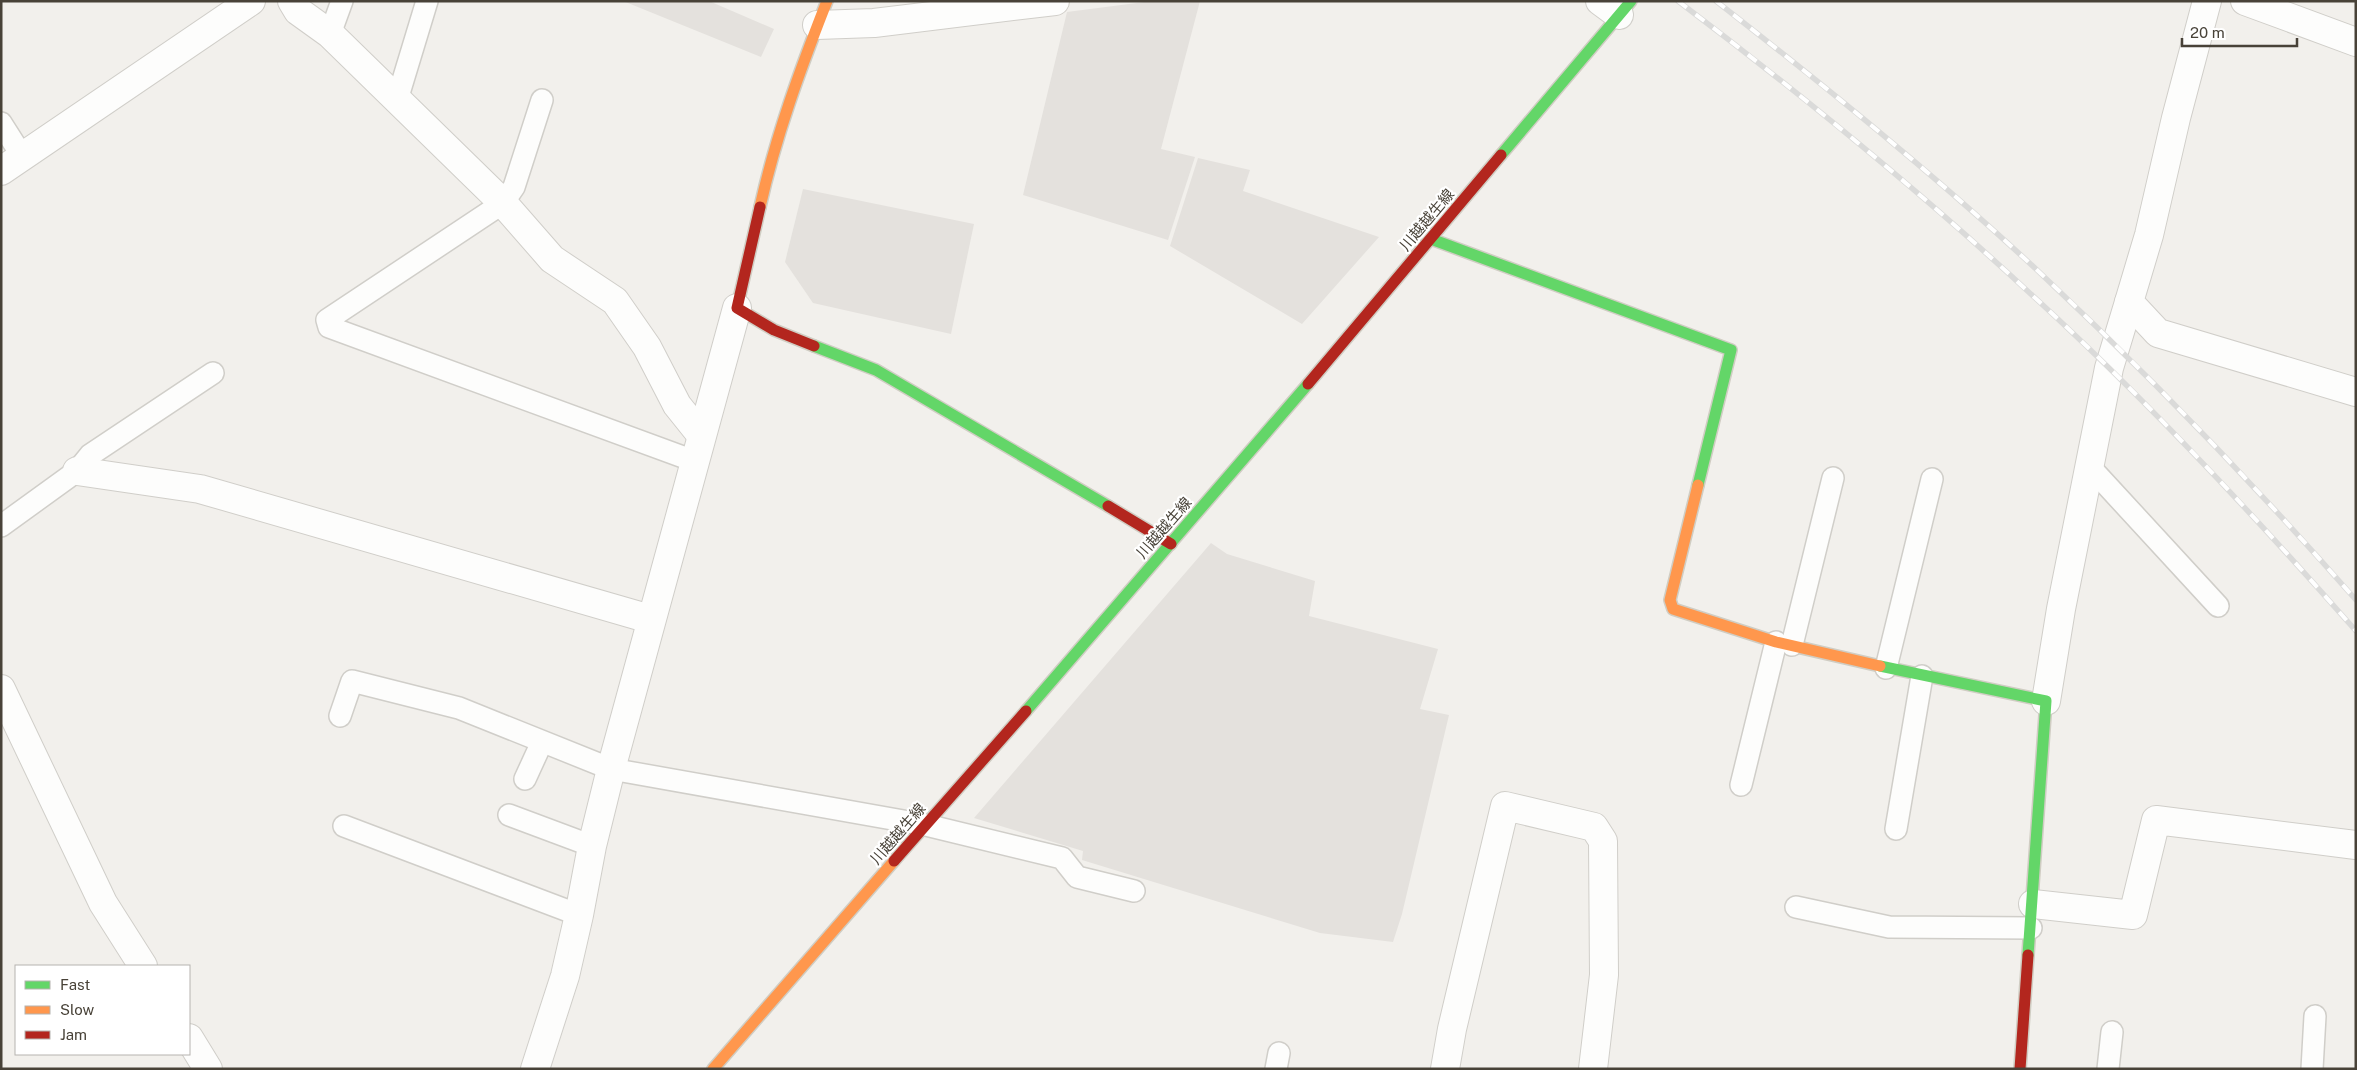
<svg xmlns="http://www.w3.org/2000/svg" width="2357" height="1070" font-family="'Public Sans','Noto Sans JP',sans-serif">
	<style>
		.parking { fill: #e4e1dd }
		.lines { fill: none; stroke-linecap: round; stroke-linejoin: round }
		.lane-casing { stroke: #d0cec9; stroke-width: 24 }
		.street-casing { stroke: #d0cec9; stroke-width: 30 }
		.fast-casing { stroke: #d0cdc3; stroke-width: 14 }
		.slow-casing { stroke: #d0cdc3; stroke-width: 14 }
		.jam-casing { stroke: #d0cdc3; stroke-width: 14 }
		.lane { stroke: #fdfdfc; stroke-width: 21 }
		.street { stroke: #fdfdfc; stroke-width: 28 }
		.fast { stroke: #63d668; stroke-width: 11 }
		.slow { stroke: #ff974d; stroke-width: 11 }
		.jam { stroke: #b3261e; stroke-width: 11 }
		.rail-casing { stroke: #dadad9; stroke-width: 5.5 }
		.rail { stroke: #fff; stroke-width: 4; stroke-dasharray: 11; stroke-linecap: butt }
		.labels { text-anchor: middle; stroke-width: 4.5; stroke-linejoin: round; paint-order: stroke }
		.street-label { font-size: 15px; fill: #484238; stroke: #fff }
	</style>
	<rect width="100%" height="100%" fill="#f2f0ec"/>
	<g class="parking">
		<polygon points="623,1 709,1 774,29 761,57"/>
		<polygon points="1152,1 1200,1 1161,149 1195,157 1168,240 1023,195 1067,12"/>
		<polygon points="1198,158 1250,170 1243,191 1379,237 1302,324 1170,246"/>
		<polygon points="803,189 974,224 951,334 813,303 785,262"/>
		<polygon points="1211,543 1227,554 1315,581 1309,616 1438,649 1420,709 1449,715 1402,914 1393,942 1320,933 1082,860 1083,851 974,818"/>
	</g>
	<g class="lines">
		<defs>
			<g id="lane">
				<polyline points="330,34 342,1"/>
				<polyline points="397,100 427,1"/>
				<polyline points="542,100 514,187 503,203 327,320 329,327 694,461"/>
				<polyline points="1,123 22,156"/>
				<polyline points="2090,467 2218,606"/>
				<polyline points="1,526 77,471 90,455 213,373"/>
				<polyline points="1792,645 1833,478"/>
				<polyline points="1886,668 1932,479"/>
				<polyline points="340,716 352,681 459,708 611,769 926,825 1062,858 1077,877 1134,891"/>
				<polyline points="525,779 542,742"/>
				<polyline points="1741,785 1776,642"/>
				<polyline points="509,815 592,846"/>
				<polyline points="344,826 579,915"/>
				<polyline points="1896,829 1922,676"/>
				<polyline points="1796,907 1889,927 2031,928"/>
				<polyline points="1276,1069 1279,1053"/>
				<polyline points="2108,1069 2112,1032"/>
				<polyline points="2312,1069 2315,1016"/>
			</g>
			<g id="street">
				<polyline points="292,1 298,11 330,34 503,203 552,259 615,301 647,347 677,405 701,435"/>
				<polyline points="1600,1 1619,15"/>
				<polyline points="2207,1 2176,118 2149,235 2129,302 2158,333 2356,392"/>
				<polyline points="2245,1 2356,42"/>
				<polyline points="817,25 874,23 1055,1"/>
				<polyline points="1,171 251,1"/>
				<polyline points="77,471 200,489 650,619"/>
				<polyline points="1,689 103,903 143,966"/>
				<polyline points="2046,701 2061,609 2109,368 2129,302"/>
				<polyline points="2033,904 2133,915 2156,820 2356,845"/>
				<polyline points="189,1038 208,1069"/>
				<polyline points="535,1069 565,976 579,915 592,846 611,769 737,308"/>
				<polyline points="1445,1069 1452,1029 1505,806 1594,827 1603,841 1604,975 1593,1069"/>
			</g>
			<g id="fast">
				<polyline points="1501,155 1631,1"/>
				<polyline points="1431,239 1731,350 1698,485"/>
				<polyline points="814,346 876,370 1108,506"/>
				<polyline points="1880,666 2046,701 2028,955"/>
				<polyline points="1026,711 1308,384"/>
			</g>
			<g id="slow">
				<path d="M 760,207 C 776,135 800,70 827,1"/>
				<polyline points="1698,485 1670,600 1673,609 1776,642 1880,666"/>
				<polyline points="713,1069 894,861"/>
			</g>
			<g id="jam">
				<polyline points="760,207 737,308 774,330 814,346"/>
				<polyline points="1308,384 1501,155"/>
				<polyline points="1108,506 1171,544"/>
				<polyline points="894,861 1026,711"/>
				<polyline points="2020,1069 2028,955"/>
			</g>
		</defs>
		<use href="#lane" class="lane-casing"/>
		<use href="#street" class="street-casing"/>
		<use href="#fast" class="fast-casing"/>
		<use href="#slow" class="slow-casing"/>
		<use href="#jam" class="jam-casing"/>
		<use href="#lane" class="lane"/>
		<use href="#street" class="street"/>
		<use href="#fast" class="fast"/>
		<use href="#slow" class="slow"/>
		<use href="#jam" class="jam"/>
		<defs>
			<g id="rail">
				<path d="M 1678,1 C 1801,94 1920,191 2033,296 C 2147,400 2254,515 2356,631"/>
				<path d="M 1716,1 C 1826,87 1935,175 2037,270 C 2149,375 2255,485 2356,600"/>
			</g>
		</defs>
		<use href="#rail" class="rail-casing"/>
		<use href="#rail" class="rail"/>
	</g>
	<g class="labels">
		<g class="street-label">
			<text transform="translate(1427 220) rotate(-50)" y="5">川越越生線</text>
			<text transform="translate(1164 528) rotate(-49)" y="5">川越越生線</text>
			<text transform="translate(898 834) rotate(-49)" y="5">川越越生線</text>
		</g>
	</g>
	<rect width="2357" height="1070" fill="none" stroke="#484238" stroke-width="5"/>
	<rect x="15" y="965" width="175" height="90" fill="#ffffff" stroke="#b6b3af"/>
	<rect x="25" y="981" width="25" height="8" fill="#63d668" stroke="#b6b3af"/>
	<text x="60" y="990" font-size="15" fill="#484238">Fast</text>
	<rect x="25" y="1006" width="25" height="8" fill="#ff974d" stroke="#b6b3af"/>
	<text x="60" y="1015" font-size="15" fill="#484238">Slow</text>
	<rect x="25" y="1031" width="25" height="8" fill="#b3261e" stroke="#b6b3af"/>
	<text x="60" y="1040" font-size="15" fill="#484238">Jam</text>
	<path d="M2182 38v8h115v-8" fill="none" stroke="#484238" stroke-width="2.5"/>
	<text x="2190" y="38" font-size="15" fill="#484238" stroke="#ffffff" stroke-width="4" paint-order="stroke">20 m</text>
</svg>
